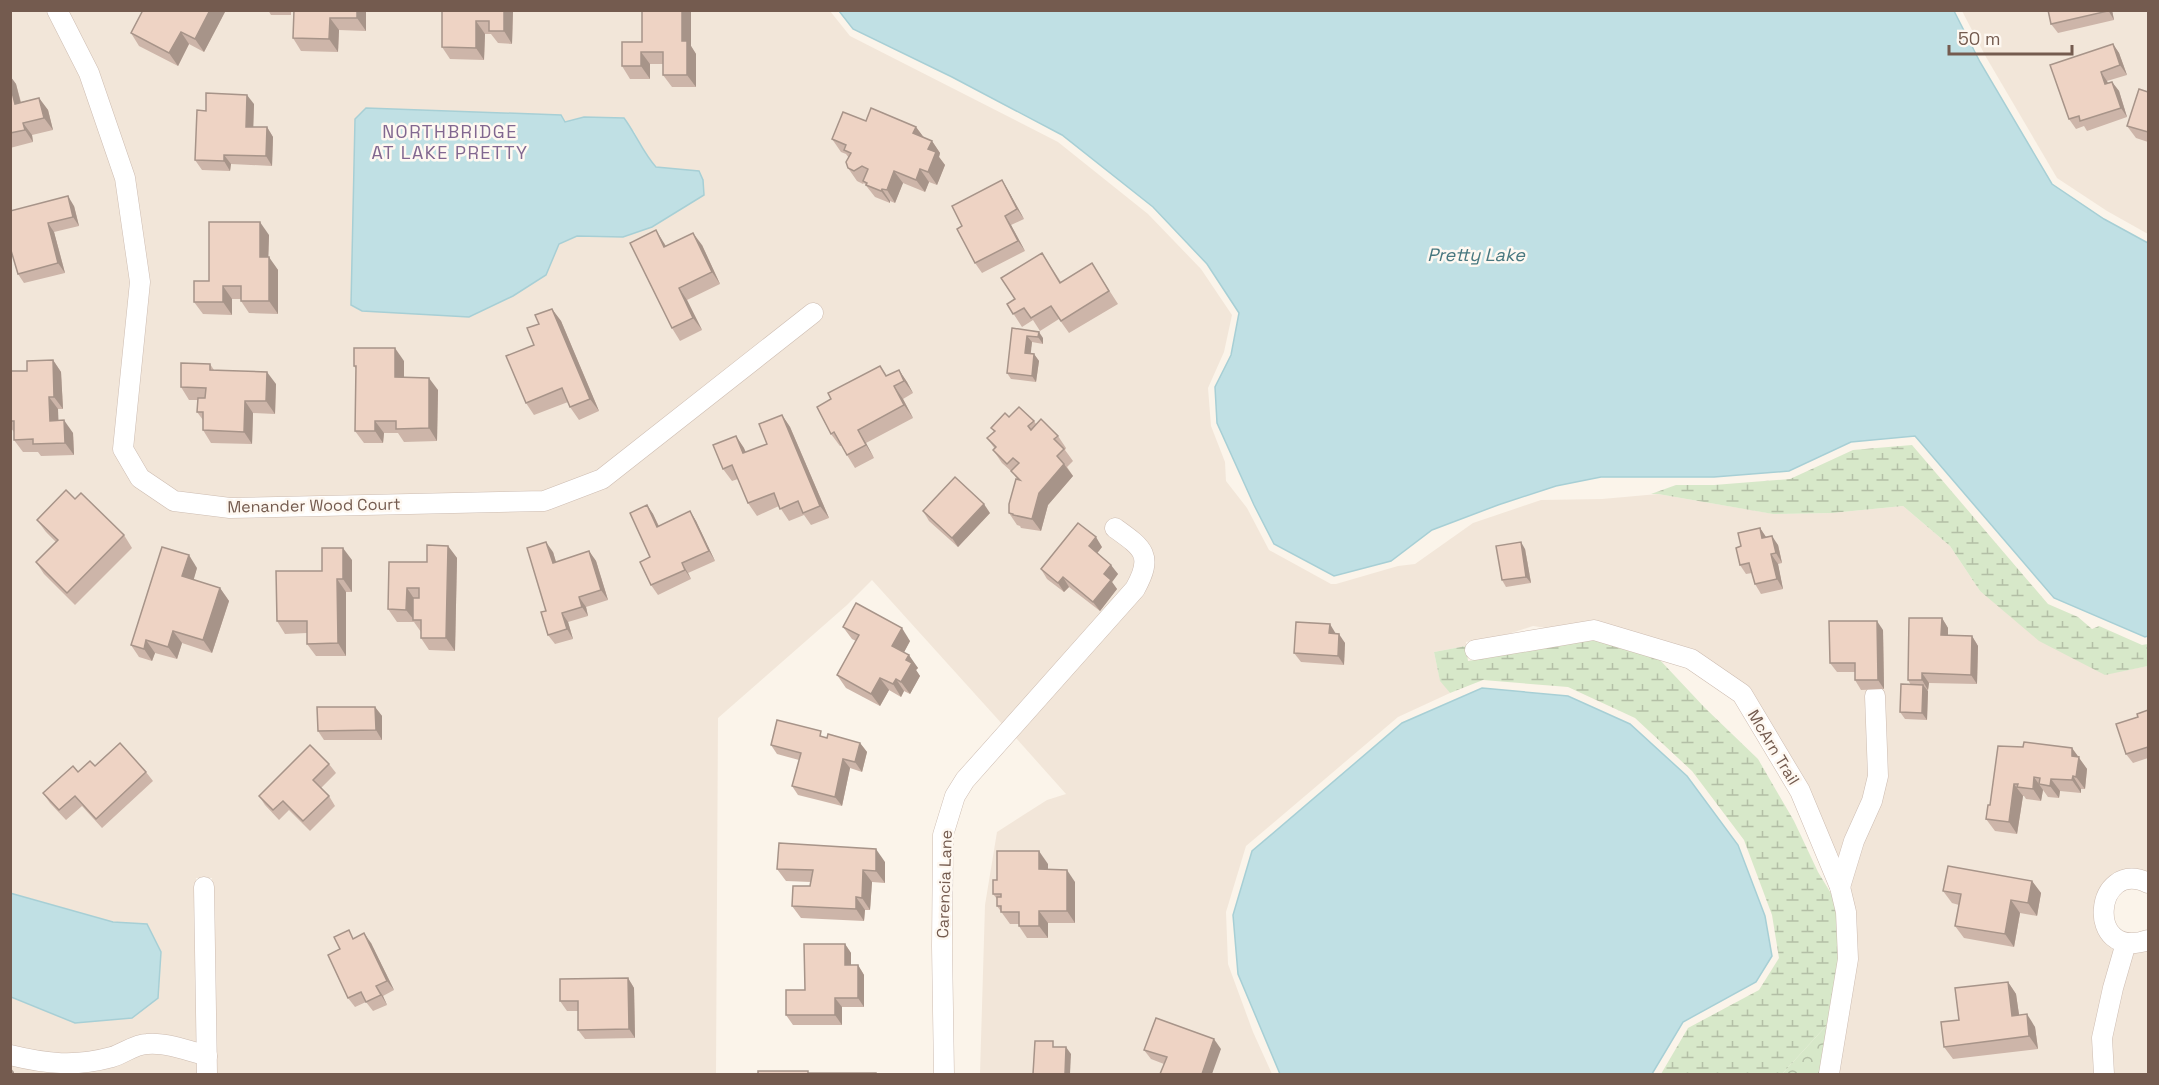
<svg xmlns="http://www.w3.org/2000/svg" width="2159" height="1085" font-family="'Space Grotesk',sans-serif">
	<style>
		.residential { fill: #f2e6d9; fill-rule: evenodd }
		.forest { fill: url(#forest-crowns) }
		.wetland { fill: url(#wetland-marsh) }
		.water { fill: #c0e0e4; stroke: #a7cfd5; stroke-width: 1.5 }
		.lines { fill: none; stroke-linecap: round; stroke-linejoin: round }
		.minor-casing { stroke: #cdbcb1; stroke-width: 21 }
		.minor { stroke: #fff; stroke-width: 20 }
		.wall { fill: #cdb5a9 }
		.shaded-wall { fill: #a79489 }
		.building { fill: #eed3c4; stroke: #a79489; stroke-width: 1.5 }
		.labels { text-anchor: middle; stroke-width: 5; stroke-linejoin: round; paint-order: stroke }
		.street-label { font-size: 16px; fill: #745b4f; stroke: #fef8f1 }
		.neighbourhood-label { font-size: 18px; letter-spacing: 1.5px; fill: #816790; stroke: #fef8f1 }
		.water-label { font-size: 18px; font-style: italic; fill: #47777f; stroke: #fef8f1 }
	</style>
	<defs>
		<pattern id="forest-crowns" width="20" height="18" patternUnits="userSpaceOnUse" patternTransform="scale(1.5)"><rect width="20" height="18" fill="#d7e8c9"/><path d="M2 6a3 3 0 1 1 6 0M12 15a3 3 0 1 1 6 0" fill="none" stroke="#b3bfa6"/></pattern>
		<pattern id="wetland-marsh" width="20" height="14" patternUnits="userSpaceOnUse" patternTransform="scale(1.5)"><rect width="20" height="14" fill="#d7e8c9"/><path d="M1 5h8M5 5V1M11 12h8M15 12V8" fill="none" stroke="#b3bfa6"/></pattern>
	</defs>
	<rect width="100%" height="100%" fill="#fbf4ea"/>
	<g class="residential">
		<path d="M 11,11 L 830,11 L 850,36 L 1058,142 L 1148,214 L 1201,269 L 1232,315 L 1224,352 L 1208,388 L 1211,426 L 1225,462 L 1226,481 L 1247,508 L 1269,550 L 1331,584 L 1336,584 L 1398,566 L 1415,564 L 1473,523 L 1541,500 L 1602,499 L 1658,494 L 1774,514 L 1832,513 L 1903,506 L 1950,546 L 1980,591 L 2105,674 L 2148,666 L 2148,873 L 2134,870 L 2110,878 L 2101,888 L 2096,897 L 2094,911 L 2096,925 L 2102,937 L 2116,948 L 2095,1074 L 1838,1074 L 1857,961 L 1807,786 L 1693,650 L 1533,626 L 1505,635 L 1466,642 L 1466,646 L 1434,652 L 1440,680 L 1450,693 L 1398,717 L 1246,846 L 1226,912 L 1228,964 L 1253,1032 L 1272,1074 L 980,1074 L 985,905 L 997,832 L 1047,800 L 1066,794 L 1016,738 L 1033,719 L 1021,705 L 1003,725 L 872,580 L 847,605 L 718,718 L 716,1074 L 215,1074 L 212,878 L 196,878 L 198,1074 L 11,1074 L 10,997 L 75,1023 L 147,924 L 113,922 L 11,893 ZM 366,108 L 561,115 L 565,122 L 584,117 L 604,117 L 634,131 L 646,156 L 657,167 L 623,237 L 577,236 L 558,244 L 546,275 L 513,296 L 469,317 L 355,119 Z"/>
		<polygon points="1962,11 2148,11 2148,234 2107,211 2057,178 1986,57"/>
		<polygon points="2148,950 2148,1074 2112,1074 2110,1039 2121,991 2132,953"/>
	</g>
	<polygon class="forest" points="1832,1007 1821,1074 1782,1074 1826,1026"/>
	<g class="wetland">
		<polygon points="1912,445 2048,604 2078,617 2092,629 2099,626 2142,645 2148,644 2148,666 2105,675 2039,641 1980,591 1950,546 1903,506 1832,513 1773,514 1658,494 1651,494 1676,485 1714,485 1790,479 1853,450"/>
		<polygon points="1593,640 1659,659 1705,708 1758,759 1794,821 1818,872 1835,900 1838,914 1840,958 1833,1005 1826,1026 1782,1074 1661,1074 1688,1028 1759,990 1779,958 1772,915 1744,840 1692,771 1635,718 1568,687 1483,680 1450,693 1440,681 1434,652 1466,646 1468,661"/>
	</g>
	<g class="water">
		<polygon points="839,11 1954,11 1980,62 2052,184 2104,219 2148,243 2148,636 2145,637 2054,598 1915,436 1851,442 1789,471 1714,477 1601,477 1556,486 1498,505 1432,530 1391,561 1334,576 1274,544 1254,505 1217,423 1215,387 1231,355 1239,313 1207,264 1153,207 1062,135 952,77 853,29"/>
		<path d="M 366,108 L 561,115 L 565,122 L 584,117 L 624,118 C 636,134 643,153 656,167 L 699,171 L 703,180 L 704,195 L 652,227 L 623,237 L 577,236 L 559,244 L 546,275 L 513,296 L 469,317 L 362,311 L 351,305 L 355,119 Z"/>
		<polygon points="1482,688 1568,696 1630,724 1687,776 1738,845 1765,916 1772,956 1756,982 1683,1022 1652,1074 1280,1074 1238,974 1233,915 1252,851 1402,723"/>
		<polygon points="10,893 113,922 147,924 161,952 158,998 132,1018 75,1023 11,997"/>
	</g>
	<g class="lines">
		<defs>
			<g id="minor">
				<polyline points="57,10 89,73 125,178 140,282 123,449 140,478 174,501 230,508 544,501 602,479 813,313"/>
				<polyline points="1475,650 1594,630 1691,659 1742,694 1800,791 1840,887 1846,912 1848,959 1829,1074"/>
				<path d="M 2148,883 C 2094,857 2084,962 2148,940"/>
				<polyline points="204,887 207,1074"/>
				<polyline points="1840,887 1854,841 1872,801 1878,776 1875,696"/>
				<path d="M 10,1055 C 47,1064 75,1067 112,1057 C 123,1054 135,1044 147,1044 C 165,1042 190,1051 207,1056"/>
				<path d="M 944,1074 L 942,946 L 943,835 L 955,796 L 965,780 L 1135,589 C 1154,555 1143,548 1115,528"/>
				<polyline points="2104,1074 2102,1038 2113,988 2126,943"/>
			</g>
		</defs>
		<use href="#minor" class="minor-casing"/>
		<use href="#minor" class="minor"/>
	</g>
	<g class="wall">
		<polygon points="143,10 226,10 204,52 189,44 178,66 139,46 131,33"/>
		<polygon points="268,10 291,10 291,15 271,15"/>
		<polygon points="294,10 366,10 366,31 339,30 338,52 301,51 293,38"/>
		<polygon points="442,10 513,10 512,44 498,43 491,34 485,34 484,60 450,59 442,47"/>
		<polygon points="2048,10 2112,10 2114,20 2058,33 2051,24"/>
		<polygon points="691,11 691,46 696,54 696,87 672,87 663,75 663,64 650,64 650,79 630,79 622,66 642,42"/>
		<polygon points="2113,44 2119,53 2127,75 2107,81 2108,83 2112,82 2119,91 2127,117 2087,131 2084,126 2076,129 2069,119"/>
		<polygon points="10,76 16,84 21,102 39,98 48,110 53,130 32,135 33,142 10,148"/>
		<polygon points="2148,92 2148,142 2136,138 2127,126"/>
		<polygon points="254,104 253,127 267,127 273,137 272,166 231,164 230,171 202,170 195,160 206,111"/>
		<polygon points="866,121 916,127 924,138 932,141 940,153 939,157 945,165 937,185 929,182 925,192 903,183 895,203 890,201 890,203 875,197 864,183 863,184 857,181 848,168 849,158 846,154 841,152 832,139"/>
		<polygon points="1002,180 1008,190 1024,219 1011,225 1025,251 982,273 975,263 962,226"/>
		<polygon points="74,206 79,226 54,232 65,273 24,283 18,274 12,251 10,251 10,211"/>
		<polygon points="269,235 268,257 278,270 278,314 249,313 241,301 241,299 232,299 232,315 203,314 194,302 209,281"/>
		<polygon points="664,243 666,246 702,245 720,284 687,300 702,330 680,341 672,328"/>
		<polygon points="1042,253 1061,282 1100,276 1118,304 1069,333 1059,319 1040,331 1033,320 1022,327 1007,304 1015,299"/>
		<polygon points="552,309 561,321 599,411 579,420 570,407 568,402 534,415 526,403 534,345 539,324"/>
		<polygon points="1012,328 1043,338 1043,344 1032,342 1030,354 1034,354 1039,361 1036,382 1011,379 1007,373"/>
		<polygon points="53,360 61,372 63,409 58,409 58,420 73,433 74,455 41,456 38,452 23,452 14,440 14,432 10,427 10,371 27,371"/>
		<polygon points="404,361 404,377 438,390 437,441 404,442 398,433 384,433 383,443 364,443 355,431 356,369 354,366"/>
		<polygon points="210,364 214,370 276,384 275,414 253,413 252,444 211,443 203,430 203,420 197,412 198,400 189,400 181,387"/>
		<polygon points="880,366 887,376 899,370 907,382 913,393 903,399 913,418 866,443 874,458 855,468 847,455 842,446 840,446 831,434 831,399"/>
		<polygon points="782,415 790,427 829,518 811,525 804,515 789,521 779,506 757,516 748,503 738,479 732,481 723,469 736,436 746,452 767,444"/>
		<polygon points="1009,417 1034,421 1036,424 1058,436 1066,448 1065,450 1073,461 1067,467 1073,476 1048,505 1041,531 1021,528 1020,526 1017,525 1009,513 1017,479 1012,472 1002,463 993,450 995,449 987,438 994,432 991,428"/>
		<polygon points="647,505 653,514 659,526 690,511 696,521 715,561 688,573 691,579 658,595 651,585"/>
		<polygon points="923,511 990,513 958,547 929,521"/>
		<polygon points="37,520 124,535 132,548 75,605 44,574 36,562 56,542 46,532"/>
		<polygon points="1760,528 1766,537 1778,545 1782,563 1778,564 1783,589 1761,594 1755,584 1752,573 1746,574 1740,565 1741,546"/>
		<polygon points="448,546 457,558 455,651 429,650 421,638 421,632 414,622 397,622 388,609 427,562"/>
		<polygon points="1102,547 1097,553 1118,574 1112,582 1117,589 1100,611 1069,587 1064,592 1047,579 1041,569"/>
		<polygon points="1525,549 1531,583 1506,587 1502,580"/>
		<polygon points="589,551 596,561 608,600 586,607 588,616 568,622 573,639 555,644 548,635 546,611 553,552 556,562"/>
		<polygon points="352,560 352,592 346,592 346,656 316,656 307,644 307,633 285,634 277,621 322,571"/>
		<polygon points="197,568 193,580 220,588 229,601 212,653 182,643 177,659 155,653 152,661 139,657 131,645"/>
		<polygon points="1942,618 1948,628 1948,635 1972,636 1978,646 1977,684 1929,683 1928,690 1926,690 1928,691 1927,720 1905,719 1900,712 1911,685 1908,680"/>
		<polygon points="843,627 910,641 904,652 918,668 916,670 920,676 910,694 904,691 901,697 889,690 880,706 846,688 837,675 856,641 852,639"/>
		<polygon points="1883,630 1884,689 1861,690 1855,680 1855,672 1837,672 1830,663"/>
		<polygon points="1336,634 1345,643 1344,665 1301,662 1294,653"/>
		<polygon points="375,707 382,716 382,740 324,740 318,731"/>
		<polygon points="2148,710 2148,758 2133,763 2126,754 2138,717"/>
		<polygon points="825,737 860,743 867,752 862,772 850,768 842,806 798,795 792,786 799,760 777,754 771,745"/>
		<polygon points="2023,747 2072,748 2087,769 2085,789 2081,789 2081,793 2060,791 2059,798 2048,797 2043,790 2041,801 2026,799 2024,796 2023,796 2017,834 1995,831 1986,819 1990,805"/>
		<polygon points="329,764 336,773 321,788 329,796 335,806 310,831 289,810 279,820 265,805 259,796"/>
		<polygon points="95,766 146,772 153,781 102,828 82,806 66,820 50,803 43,793 78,772"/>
		<polygon points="885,862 885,883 872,882 870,910 865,910 864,921 801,918 792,906 810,886 811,882 786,881 777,869"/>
		<polygon points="1048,864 1048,870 1075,882 1075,923 1048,923 1048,938 1027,938 1019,926 1019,924 1010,924 997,906 997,899 993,894 997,880"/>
		<polygon points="2032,881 2041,893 2037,916 2020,913 2014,947 1964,938 1955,926 1959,905 1952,903 1943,891"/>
		<polygon points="354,938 371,943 394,990 383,996 387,1005 373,1011 366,1002 355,1007 348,998 340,949"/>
		<polygon points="845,944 851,953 851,965 858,965 864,975 864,1007 842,1007 842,1025 793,1025 786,1015 805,990"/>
		<polygon points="628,978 634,988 635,1038 585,1039 578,1030 578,1011 567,1011 560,1001"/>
		<polygon points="2008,982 2016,994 2019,1015 2035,1027 2038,1049 1953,1059 1944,1047 1959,1020"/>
		<polygon points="1221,1049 1164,1064 1151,1059 1144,1050"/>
	</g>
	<g class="shaded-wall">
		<polygon points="210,10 226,10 204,52 195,39"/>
		<polygon points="357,10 366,10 366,31 357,18"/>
		<polygon points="504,10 513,10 512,44 504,31"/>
		<polygon points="682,10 691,11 691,46 696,54 696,87 687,75 682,41"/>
		<polygon points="2108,10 2112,10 2114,20"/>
		<polygon points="330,18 339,30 338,52 329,39"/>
		<polygon points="476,21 485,34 484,60 476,48"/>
		<polygon points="181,32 189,44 178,66 169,53"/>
		<polygon points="2113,44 2119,53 2127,75 2120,65"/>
		<polygon points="641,52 650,64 650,79 641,66"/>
		<polygon points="2101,72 2107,81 2112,94 2105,84"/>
		<polygon points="10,76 16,84 24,116 15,104 10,84"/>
		<polygon points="2112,82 2119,91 2127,117 2121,108"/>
		<polygon points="247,95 254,104 253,136 246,127"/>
		<polygon points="39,98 48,110 53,130 44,118"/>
		<polygon points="23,123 32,135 33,142 25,130"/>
		<polygon points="267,127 273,137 272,166 266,156"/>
		<polygon points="916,127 925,139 913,133"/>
		<polygon points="932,141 940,153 939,157 945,165 937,185 928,172 928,149"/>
		<polygon points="224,155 231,164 230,171 224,161"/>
		<polygon points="920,169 929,182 925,192 916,180"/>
		<polygon points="894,171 903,183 895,203 887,190"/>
		<polygon points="1002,180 1008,190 1024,219 1017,209"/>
		<polygon points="882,189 890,201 890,203 881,191"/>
		<polygon points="68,196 74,206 79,226 73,217"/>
		<polygon points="1005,216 1011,225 1025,251 1018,241"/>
		<polygon points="260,222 269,235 268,270 260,257"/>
		<polygon points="48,223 54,232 65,273 58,263"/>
		<polygon points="656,230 664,243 672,259 664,247"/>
		<polygon points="693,233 702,245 720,284 712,272"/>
		<polygon points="269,257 278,270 278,314 269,301"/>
		<polygon points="223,286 232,299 232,315 223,302"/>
		<polygon points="679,288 687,300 702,330 693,318"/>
		<polygon points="552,309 561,321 599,411 590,399"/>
		<polygon points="1039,332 1043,338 1043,344 1038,337"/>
		<polygon points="1027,336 1032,342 1030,360 1025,353"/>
		<polygon points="395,348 404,361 404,390 395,377"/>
		<polygon points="1034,354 1039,361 1036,382 1032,376"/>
		<polygon points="53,360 61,372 63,409 54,397"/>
		<polygon points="899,370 907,382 913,393 904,381"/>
		<polygon points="267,372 276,384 275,414 266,401"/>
		<polygon points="429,378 438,390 437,441 429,428"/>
		<polygon points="894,386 903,399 913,418 904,405"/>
		<polygon points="49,397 58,409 59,433 50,421"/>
		<polygon points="245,401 253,413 252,444 244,432"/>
		<polygon points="782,415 790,427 829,518 820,506"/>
		<polygon points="64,420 73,433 74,455 65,443"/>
		<polygon points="375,421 384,433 383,443 375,431"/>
		<polygon points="858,430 866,443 874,458 866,445"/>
		<polygon points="736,436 744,448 751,466 743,453"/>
		<polygon points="1064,464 1073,476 1048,505 1041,531 1032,519 1039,493"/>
		<polygon points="984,504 990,513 958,547 952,538"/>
		<polygon points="647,505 653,514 663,536 657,527"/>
		<polygon points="690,511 696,521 715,561 709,551"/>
		<polygon points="1760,528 1766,537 1762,538"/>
		<polygon points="1772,536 1778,545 1782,563 1776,553"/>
		<polygon points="1096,537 1102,547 1095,556 1089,546"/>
		<polygon points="546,542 553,552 559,572 553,563"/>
		<polygon points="1521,542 1525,549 1531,583 1526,577"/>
		<polygon points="448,546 457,558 455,651 446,638"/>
		<polygon points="343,548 352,560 352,592 343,579"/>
		<polygon points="589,551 596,561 608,600 601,590"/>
		<polygon points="1771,554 1778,564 1783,589 1777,579"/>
		<polygon points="189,555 197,568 191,589 182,576"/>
		<polygon points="682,563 688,573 691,579 685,570"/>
		<polygon points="1111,565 1118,574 1112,582 1117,589 1100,611 1093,602 1104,574"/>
		<polygon points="1063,577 1069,587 1064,592 1058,583"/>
		<polygon points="337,579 346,592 346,656 338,643"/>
		<polygon points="220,588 229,601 212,653 203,640"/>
		<polygon points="407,588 415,600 414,620 406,610"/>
		<polygon points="579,597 586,607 588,616 582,607"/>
		<polygon points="562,613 568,622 573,639 567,629"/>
		<polygon points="1942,618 1948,628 1948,645 1941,635"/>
		<polygon points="1877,621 1883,630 1884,689 1878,680"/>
		<polygon points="1330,624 1336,634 1329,633"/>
		<polygon points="902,628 910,641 901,658 892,646"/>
		<polygon points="173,631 182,643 177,659 168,647"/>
		<polygon points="1339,634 1345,643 1344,665 1338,656"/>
		<polygon points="1972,636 1978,646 1977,684 1971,675"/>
		<polygon points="146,640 155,653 152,661 144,649"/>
		<polygon points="909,655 918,668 916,670 920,676 910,694 901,682 906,660"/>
		<polygon points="1922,673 1929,683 1928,690 1922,680"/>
		<polygon points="880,678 889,690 880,706 871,694"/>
		<polygon points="896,679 904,691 901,697 893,684"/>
		<polygon points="1923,685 1928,691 1927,720 1922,713"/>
		<polygon points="375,707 382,716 382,740 376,730"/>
		<polygon points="860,743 867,752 862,772 855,762"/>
		<polygon points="2072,748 2087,769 2085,789 2076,777 2072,756"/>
		<polygon points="843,759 850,768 842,806 835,797"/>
		<polygon points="2073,776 2081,789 2081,793 2072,780"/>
		<polygon points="2034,777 2043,790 2041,801 2033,789"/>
		<polygon points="2051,779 2060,791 2059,798 2050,786"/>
		<polygon points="2014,784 2023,796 2017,834 2009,822"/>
		<polygon points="876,849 885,862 885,883 876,871"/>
		<polygon points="1039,851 1048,864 1048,882 1039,869"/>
		<polygon points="863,870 872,882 870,910 862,898"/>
		<polygon points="1067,870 1075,882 1075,923 1067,911"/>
		<polygon points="2032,881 2041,893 2037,916 2028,903"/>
		<polygon points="856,897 865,910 864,921 856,909"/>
		<polygon points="2011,900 2020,913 2014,947 2005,934"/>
		<polygon points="1039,911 1048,923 1048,938 1039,926"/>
		<polygon points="364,933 371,943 394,990 387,981"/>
		<polygon points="845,944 851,953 851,975 845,965"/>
		<polygon points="858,965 864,975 864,1007 858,998"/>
		<polygon points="628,978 634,988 635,1038 629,1029"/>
		<polygon points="2008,982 2016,994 2021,1028 2012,1016"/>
		<polygon points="376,986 383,996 387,1005 381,995"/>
		<polygon points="835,998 842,1007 842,1025 835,1015"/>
		<polygon points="2027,1014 2035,1027 2038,1049 2029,1036"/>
		<polygon points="1214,1039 1221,1049 1212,1074 1202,1074"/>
		<polygon points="1066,1047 1071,1054 1070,1074 1065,1074"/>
		<polygon points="10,1067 14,1072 14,1074 10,1074"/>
	</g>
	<g class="building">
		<polygon points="143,10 210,10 195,39 181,32 169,53 131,33"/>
		<polygon points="294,10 357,10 357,18 330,18 329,39 293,38"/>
		<polygon points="442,10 504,10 504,31 489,31 489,21 476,21 476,48 442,47"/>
		<polygon points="642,10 682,10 682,41 687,41 687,75 663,75 663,52 641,52 641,66 622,66 622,42 642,42"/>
		<polygon points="2048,10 2108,10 2108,11 2051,24"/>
		<polygon points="2113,44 2120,65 2101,72 2105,84 2112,82 2121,108 2080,121 2079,116 2069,119 2050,65"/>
		<polygon points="10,84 15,104 39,98 44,118 23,123 25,130 10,133"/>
		<polygon points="2139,89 2148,92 2148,132 2127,126"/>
		<polygon points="206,93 247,95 246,127 267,127 266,156 224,155 224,161 195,160 197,110 206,111"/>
		<polygon points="871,108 916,127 913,133 932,141 928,149 936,152 928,172 920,169 916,180 894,171 887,190 882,189 881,191 866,185 867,183 863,181 868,169 862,166 854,171 848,168 846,162 851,153 844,150 846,145 832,139 843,112 866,121"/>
		<polygon points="1002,180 1017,209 1005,216 1018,241 975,263 957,229 962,226 952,206"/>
		<polygon points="68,196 73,217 48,223 58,263 18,274 10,247 10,211"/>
		<polygon points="209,222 260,222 260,257 269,257 269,301 241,301 241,286 223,286 223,302 194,302 194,281 209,281"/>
		<polygon points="656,230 664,247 693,233 712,272 679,288 693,318 672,328 630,243"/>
		<polygon points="1042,253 1060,283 1092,263 1109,291 1061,321 1051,306 1031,318 1024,308 1013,314 1007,304 1015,299 1001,278"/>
		<polygon points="552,309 590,399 570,407 562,388 526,403 506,356 534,345 527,328 539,324 535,315"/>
		<polygon points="1012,328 1039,332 1038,337 1027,336 1025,353 1034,354 1032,376 1007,373"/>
		<polygon points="354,348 395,348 395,377 429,378 429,428 396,429 396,421 375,421 375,431 355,431 356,366 354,366"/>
		<polygon points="53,360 54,397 49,397 50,421 64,420 65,443 33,444 33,439 14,440 14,421 10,421 10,371 27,371 27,361"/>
		<polygon points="181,363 210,364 210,370 267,372 266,401 245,401 244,432 203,430 203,412 197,412 198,398 205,398 206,388 181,387"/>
		<polygon points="880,366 886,376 899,370 904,381 894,386 904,405 858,430 866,445 847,455 834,432 831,434 817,407 831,399 828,393"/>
		<polygon points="1019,407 1034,421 1028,426 1031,430 1041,419 1058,436 1054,439 1064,449 1057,456 1064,464 1039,493 1032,519 1013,515 1013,514 1009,513 1009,504 1016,479 1020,480 1011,471 1019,463 1013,458 1007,464 993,450 996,447 987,438 995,431 991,428 1005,413 1009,417"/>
		<polygon points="782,415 820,506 803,513 798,501 780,509 774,493 748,503 732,465 723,469 713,445 736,436 743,453 767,444 759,424"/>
		<polygon points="955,477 984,504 952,538 923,511"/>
		<polygon points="66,490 75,499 81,493 124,535 67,593 36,562 58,540 37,520"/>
		<polygon points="647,505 657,527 690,511 709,551 682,563 685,570 651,585 640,562 650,557 630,513"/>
		<polygon points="1078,523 1096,537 1089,546 1111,565 1104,574 1111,580 1093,602 1063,577 1058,583 1041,569"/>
		<polygon points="1760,528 1762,538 1772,536 1776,553 1771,554 1777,579 1755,584 1749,563 1740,565 1736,548 1741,546 1738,533"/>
		<polygon points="546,542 553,563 589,551 601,590 579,597 582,607 562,613 567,629 548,635 541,612 546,611 527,548"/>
		<polygon points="1521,542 1526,577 1502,580 1496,546"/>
		<polygon points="427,545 448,546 446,638 421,638 421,620 413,620 413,598 419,598 419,588 407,588 406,610 388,609 389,562 427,562"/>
		<polygon points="162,547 189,555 182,576 220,588 203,640 173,631 168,647 146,640 144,649 131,645"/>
		<polygon points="322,548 343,548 343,579 337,579 338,643 307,644 307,621 277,621 276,571 322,571"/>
		<polygon points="856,603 902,628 892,646 909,655 906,660 912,663 901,682 896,679 893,684 880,678 871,694 837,675 859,635 843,627"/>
		<polygon points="1909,618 1942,618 1941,635 1972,636 1971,675 1922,673 1922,680 1908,680"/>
		<polygon points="1829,621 1877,621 1878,680 1855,680 1855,663 1830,663"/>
		<polygon points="1296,622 1330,624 1329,633 1339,634 1338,656 1294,653"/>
		<polygon points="1901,684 1923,685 1922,713 1900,712"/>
		<polygon points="317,707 375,707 376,730 318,731"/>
		<polygon points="2148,710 2148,747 2126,754 2116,724 2138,717 2137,714"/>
		<polygon points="777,720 821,731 820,736 827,738 828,734 860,743 855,762 843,759 835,797 792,786 801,753 771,745"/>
		<polygon points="2024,742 2072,748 2072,756 2079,757 2076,777 2073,776 2072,780 2051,779 2050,786 2039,784 2040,778 2034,777 2033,789 2017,787 2018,784 2014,784 2009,822 1986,819 1988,805 1990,805 1998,746 2023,747"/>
		<polygon points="120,743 146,772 96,819 75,796 59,810 43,793 73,766 78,772 90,761 95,766"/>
		<polygon points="310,745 329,764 313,780 329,796 303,821 283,801 273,810 259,796"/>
		<polygon points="779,843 876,849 876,871 863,870 862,898 856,897 856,909 792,906 793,886 810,886 813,870 777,869"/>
		<polygon points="997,851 1039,851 1039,869 1067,870 1067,911 1039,911 1039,926 1019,926 1019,912 1001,912 1001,906 997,906 997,897 1001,897 1001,894 993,894 993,880 997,880"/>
		<polygon points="1948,866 2032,881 2028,903 2011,900 2005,934 1955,926 1961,894 1943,891"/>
		<polygon points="349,930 353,939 364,933 387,981 376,986 381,995 366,1002 361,992 348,998 328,955 340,949 334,937"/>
		<polygon points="804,944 845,944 845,965 858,965 858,998 835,998 835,1015 786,1015 786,990 805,990"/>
		<polygon points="628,978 629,1029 578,1030 578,1001 560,1001 560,979"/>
		<polygon points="2008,982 2012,1016 2027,1014 2029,1036 1944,1047 1941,1022 1959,1020 1955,988"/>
		<polygon points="1156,1018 1214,1039 1202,1074 1160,1074 1167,1057 1144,1050"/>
		<polygon points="1035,1041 1053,1041 1053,1047 1066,1047 1065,1074 1033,1074"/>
		<polygon points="758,1071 808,1071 808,1073 876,1073 876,1074 758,1074"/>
	</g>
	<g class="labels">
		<g class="street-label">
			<text transform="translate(314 505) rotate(-1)" y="6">Menander Wood Court</text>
			<text transform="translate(1774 747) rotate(59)" y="6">McArn Trail</text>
			<text transform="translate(944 884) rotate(-88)" y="6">Carencia Lane</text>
		</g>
		<g class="neighbourhood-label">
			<text x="450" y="138">NORTHBRIDGE<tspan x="450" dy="21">AT LAKE PRETTY</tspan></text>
		</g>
		<g class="water-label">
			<text x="1476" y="261">Pretty Lake</text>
		</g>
	</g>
	<rect width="2159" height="1085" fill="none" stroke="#745b4f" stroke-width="24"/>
	<path d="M1949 45v9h123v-9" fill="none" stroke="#745b4f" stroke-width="3"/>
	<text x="1958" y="45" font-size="18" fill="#745b4f" stroke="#fef8f1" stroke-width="4.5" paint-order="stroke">50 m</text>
</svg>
